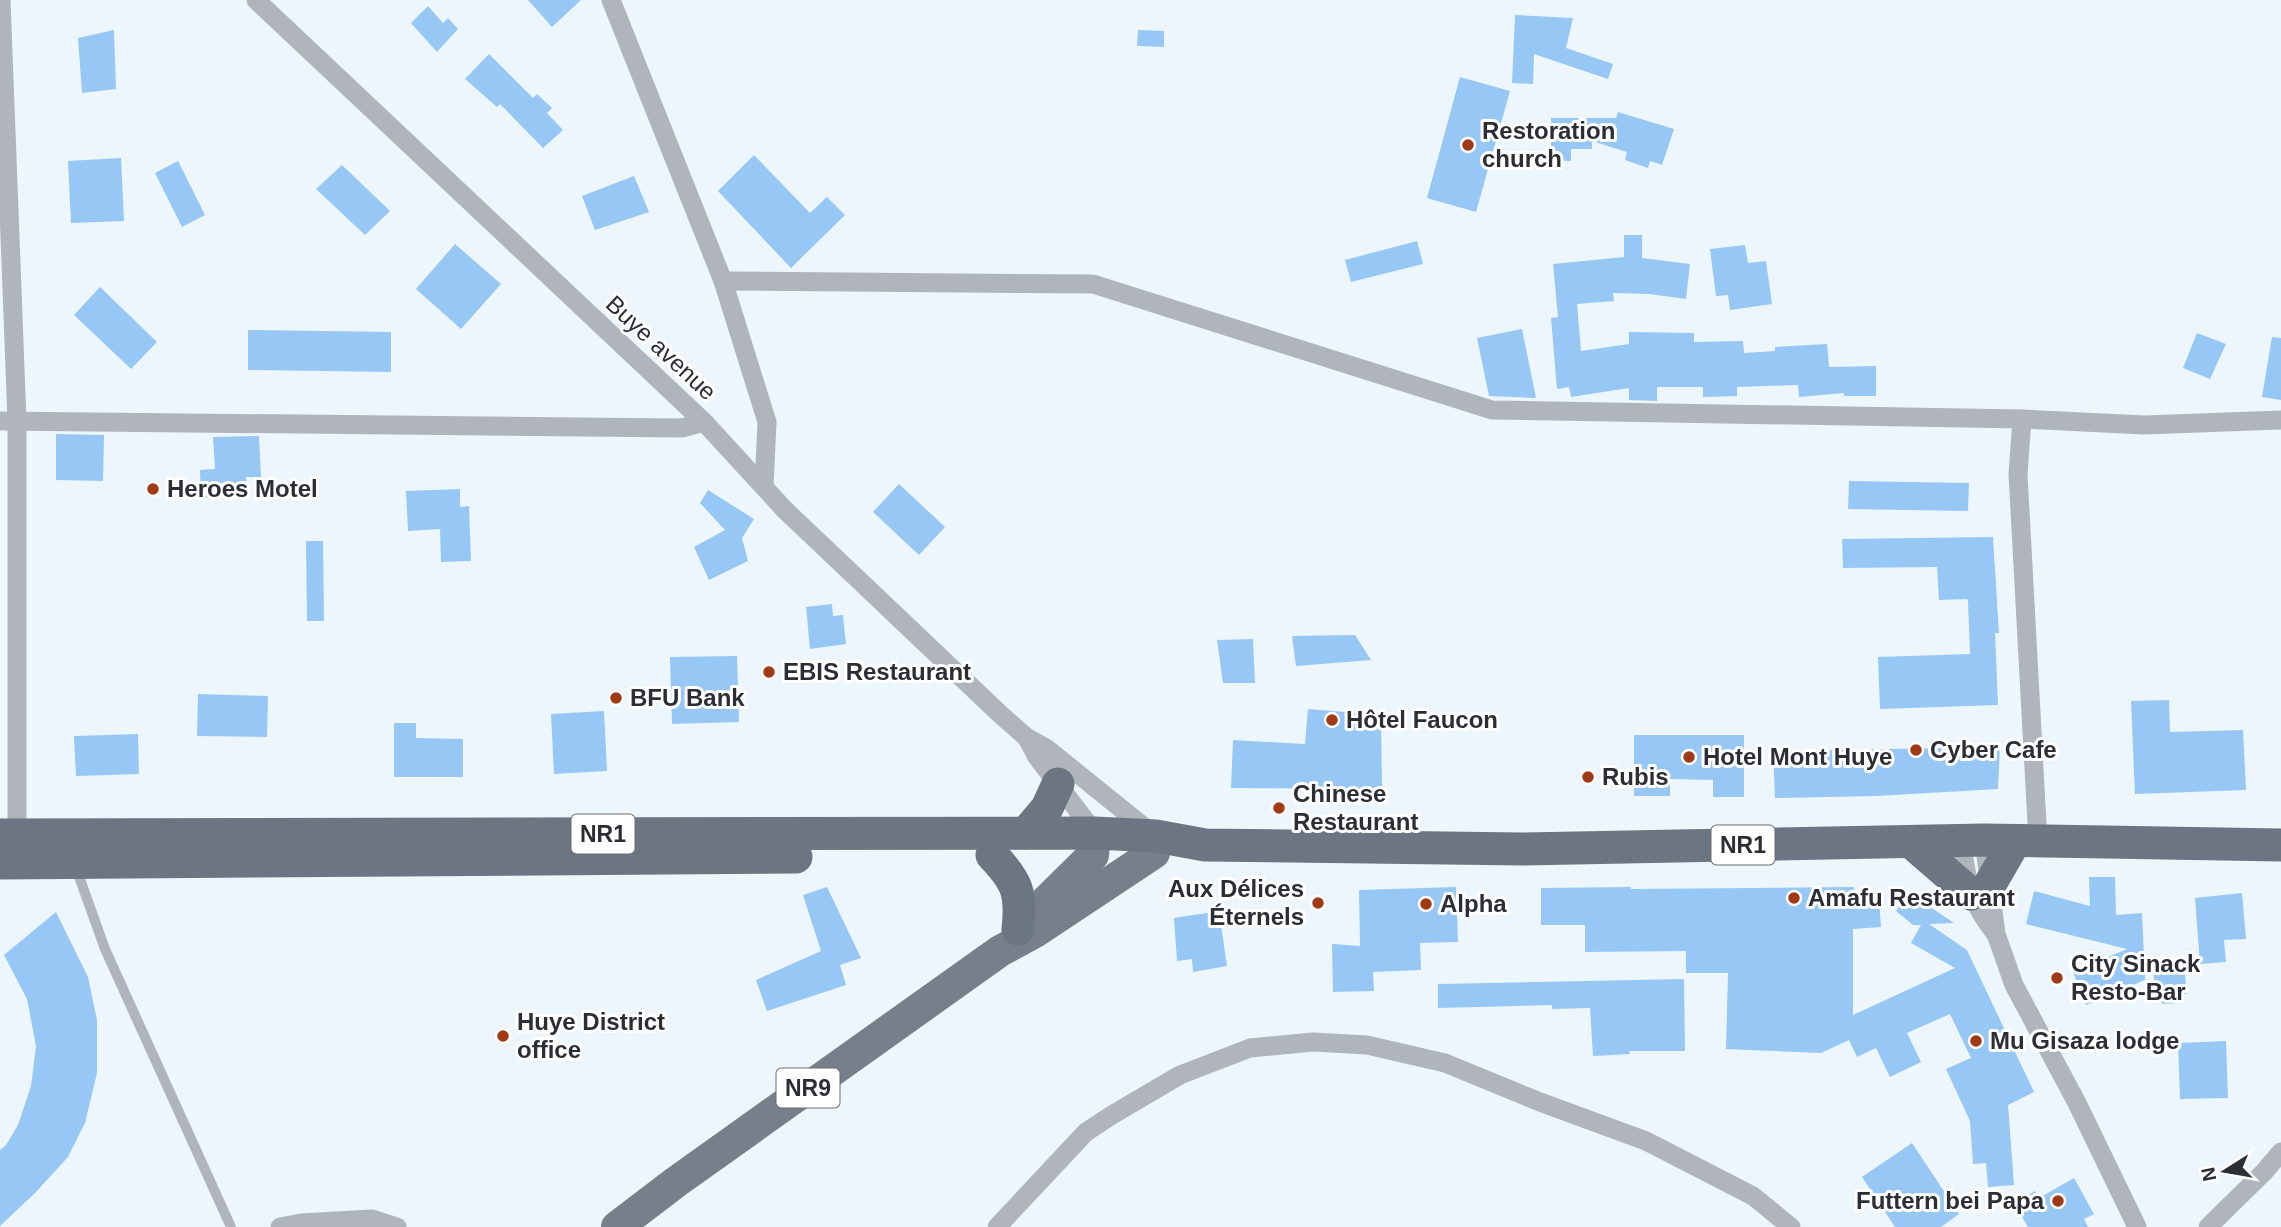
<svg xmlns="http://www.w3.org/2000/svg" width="2281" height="1227" font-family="Helvetica,sans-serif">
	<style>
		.building { fill: #97c7f4 }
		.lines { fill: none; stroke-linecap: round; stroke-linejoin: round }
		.service { stroke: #b0b5bb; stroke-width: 10 }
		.minor { stroke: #b0b5bb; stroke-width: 19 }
		.primary { stroke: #77808a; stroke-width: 32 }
		.trunk { stroke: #6c7682; stroke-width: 33 }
		.poi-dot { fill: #a03916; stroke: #fff; stroke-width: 2.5 }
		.labels { text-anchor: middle; stroke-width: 6; stroke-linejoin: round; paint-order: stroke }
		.shield { fill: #fff; stroke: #6b6d71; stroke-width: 2 }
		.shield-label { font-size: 23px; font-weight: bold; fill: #2b2f34 }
		.poi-label { font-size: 24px; font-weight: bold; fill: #2b2f34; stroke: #fff; text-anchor: start }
		.street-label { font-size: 24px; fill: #2b2f34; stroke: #fff }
	</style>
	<rect width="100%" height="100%" fill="#eef6fd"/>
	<g class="building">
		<polygon points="528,0 581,0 552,27"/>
		<polygon points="428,6 443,23 448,18 458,29 437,52 411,23"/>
		<polygon points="1515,15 1573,18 1566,48 1613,64 1608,79 1534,54 1533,84 1512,83"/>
		<polygon points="114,30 116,89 82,93 78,38"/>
		<polygon points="1138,30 1164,31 1164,47 1137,46"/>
		<polygon points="489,54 533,98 537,94 552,108 547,113 563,130 543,148 500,104 497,107 465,79"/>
		<polygon points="1460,77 1510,91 1476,212 1427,198"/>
		<polygon points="1618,112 1674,129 1662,165 1650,161 1648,168 1625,160 1627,152 1592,141 1592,149 1571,149 1571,161 1551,160 1551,118 1616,118"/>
		<polygon points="754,155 810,213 827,197 845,215 791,268 718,191"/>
		<polygon points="121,158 124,221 71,223 68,161"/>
		<polygon points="178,161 205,215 182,227 155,173"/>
		<polygon points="342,165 390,211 365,235 316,189"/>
		<polygon points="634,176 649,212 595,230 582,196"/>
		<polygon points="1624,235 1642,235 1642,258 1690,264 1686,299 1650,294 1613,293 1614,301 1577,304 1581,351 1629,344 1629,332 1694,333 1694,342 1743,341 1744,353 1775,351 1775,347 1827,344 1829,367 1876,366 1876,396 1844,396 1844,393 1799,397 1798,385 1737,387 1737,396 1703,397 1703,387 1657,387 1657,401 1629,400 1629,388 1571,397 1569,387 1557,389 1551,318 1558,317 1553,264 1624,257"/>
		<polygon points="1417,241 1423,264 1351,282 1345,260"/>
		<polygon points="455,244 501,284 461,329 416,289"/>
		<polygon points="1745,245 1748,263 1766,261 1772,304 1730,310 1728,295 1716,296 1710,249"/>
		<polygon points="100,287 157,342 131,369 74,315"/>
		<polygon points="1522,329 1536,398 1489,396 1477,338"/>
		<polygon points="248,330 391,332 391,372 248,370"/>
		<polygon points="2197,333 2226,344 2210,379 2183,368"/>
		<polygon points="2272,337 2281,338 2281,400 2262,397"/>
		<polygon points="56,434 104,435 103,481 56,480"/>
		<polygon points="259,436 261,477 246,477 247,496 201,498 200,470 215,469 213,437"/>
		<polygon points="1849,481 1969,483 1968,511 1848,509"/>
		<polygon points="899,484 945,527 919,555 873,512"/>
		<polygon points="460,489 460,507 469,506 471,561 441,562 440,529 408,531 406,491"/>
		<polygon points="708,490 754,519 742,538 748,561 709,580 694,547 725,530 700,503"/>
		<polygon points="1993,537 1999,633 1995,633 1998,705 1880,709 1878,657 1970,654 1968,601 1967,599 1939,600 1937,567 1843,568 1842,539"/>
		<polygon points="306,541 323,541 324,621 307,621"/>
		<polygon points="832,604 833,616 843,615 846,644 810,649 806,607"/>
		<polygon points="1355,635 1371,660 1296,666 1292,636"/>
		<polygon points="1253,639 1255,683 1223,683 1217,640"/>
		<polygon points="737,656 739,722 672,724 670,657"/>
		<polygon points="198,694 268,696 267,737 197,736"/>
		<polygon points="2169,700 2170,732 2243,730 2246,790 2135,794 2131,701"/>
		<polygon points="1308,709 1381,715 1382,789 1231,788 1233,740 1305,744"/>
		<polygon points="604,711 607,771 554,774 551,714"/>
		<polygon points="394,723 416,723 416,738 463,739 463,777 394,777"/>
		<polygon points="138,734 139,774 76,776 74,736"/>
		<polygon points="1634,735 1744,735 1744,797 1713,797 1713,780 1670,779 1670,796 1634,796"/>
		<polygon points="2000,747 1998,789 1876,796 1775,798 1773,751"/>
		<polygon points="2089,877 2115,877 2116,915 2142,913 2145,980 2086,1005 2073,972 2127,949 2026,924 2034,891 2090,906"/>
		<polygon points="827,887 861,958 840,965 846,985 767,1011 756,980 821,951 803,895"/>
		<polygon points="1456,887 1458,942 1420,943 1421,970 1373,972 1374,991 1333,992 1332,944 1360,946 1359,890"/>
		<polygon points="1631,887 1631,889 1854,887 1853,899 1879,898 1881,927 1853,929 1853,1015 1955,968 1911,943 1921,925 1913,925 1896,911 1908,892 1954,923 1929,924 1967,950 2034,1092 2008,1105 2014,1185 1988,1187 1986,1163 1973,1164 1970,1121 1946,1069 1971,1058 1950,1014 1907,1033 1921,1062 1890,1077 1876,1048 1857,1057 1849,1040 1821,1053 1726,1049 1728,973 1686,973 1686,951 1585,952 1585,925 1541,925 1541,888"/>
		<polygon points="2242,893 2246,939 2224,940 2226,962 2200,964 2195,898"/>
		<polygon points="1219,911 1227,966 1193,972 1192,959 1177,961 1174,918"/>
		<polygon points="56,912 88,977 97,1020 97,1073 85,1123 68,1157 35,1193 0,1226 0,1150 6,1145 18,1125 31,1086 36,1046 27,999 4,955"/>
		<polygon points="2184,965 2187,994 2180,994 2181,1003 2162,1004 2161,996 2156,997 2153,969"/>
		<polygon points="1684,979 1685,1051 1629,1051 1630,1054 1593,1056 1590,1008 1552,1009 1552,1005 1438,1008 1438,984"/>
		<polygon points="2226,1041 2228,1098 2180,1099 2178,1043"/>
		<polygon points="1912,1143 1959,1214 1941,1227 1895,1227 1862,1177"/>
		<polygon points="2074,1178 2094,1214 2084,1219 2088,1227 2028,1227 2014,1204 2035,1191 2039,1198"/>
	</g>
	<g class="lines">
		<polyline class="service" points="76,868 105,949 231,1227"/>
		<g class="minor">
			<polyline points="1,0 17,421 17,845"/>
			<polyline points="256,0 704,422 784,509 1001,715 1026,737 1046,748 1154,835"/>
			<polyline points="611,0 723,281 767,422 764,487"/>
			<polyline points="723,281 1093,284 1492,410 2022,419 2018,474 2038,842"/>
			<polyline points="2022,419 2144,425 2281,420"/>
			<polyline points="0,421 682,428 704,422"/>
			<polyline points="1027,738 1037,757 1095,833"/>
			<polyline points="1984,840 1996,934 2014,985 2077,1103 2137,1227"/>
			<path d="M 1961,841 C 1968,882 1968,899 1995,933"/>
			<polyline points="280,1227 301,1223 372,1219 397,1227"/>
			<polyline points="997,1227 1086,1132 1112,1115 1180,1075 1250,1048 1313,1042 1367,1045 1445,1063 1540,1102 1646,1141 1753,1196 1791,1227"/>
			<polyline points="2208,1227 2264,1172 2281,1152"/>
		</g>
		<g class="primary">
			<polyline points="1026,921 1093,855 1095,833"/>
			<polyline points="617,1227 676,1182 1000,951 1035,932 1154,853 1156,836"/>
		</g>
		<g class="trunk">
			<polyline points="1026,833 1047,808 1058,784"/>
			<polyline points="0,835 1095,833 1156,836 1205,845 1523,849 1984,840 2281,845"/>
			<polyline points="1911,842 1971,894"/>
			<path d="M 992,855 C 1017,881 1022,893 1018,929"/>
			<polyline points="0,863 796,857"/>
			<polyline points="1989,886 2015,841"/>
		</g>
	</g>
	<g class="poi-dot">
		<circle cx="1468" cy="145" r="7"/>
		<circle cx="153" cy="489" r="7"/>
		<circle cx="769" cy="672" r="7"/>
		<circle cx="616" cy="698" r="7"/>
		<circle cx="1332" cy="720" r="7"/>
		<circle cx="1916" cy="750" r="7"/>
		<circle cx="1689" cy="757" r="7"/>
		<circle cx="1588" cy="777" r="7"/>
		<circle cx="1279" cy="808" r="7"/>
		<circle cx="1794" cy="898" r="7"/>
		<circle cx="1318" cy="903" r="7"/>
		<circle cx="1426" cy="904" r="7"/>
		<circle cx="2057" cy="978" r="7"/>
		<circle cx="503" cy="1036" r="7"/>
		<circle cx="1976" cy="1041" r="7"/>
		<circle cx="2058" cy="1201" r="7"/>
	</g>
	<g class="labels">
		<g class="shield">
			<rect x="571.5" y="814.5" width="63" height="39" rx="5"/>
			<rect x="1711.5" y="825.5" width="63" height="39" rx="5"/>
			<rect x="776.5" y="1068.5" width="63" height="39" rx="5"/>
		</g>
		<g class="shield-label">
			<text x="603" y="842">NR1</text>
			<text x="1743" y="853">NR1</text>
			<text x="808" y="1096">NR9</text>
		</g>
		<g class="poi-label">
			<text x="1482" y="139">Restoration<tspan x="1482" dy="28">church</tspan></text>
			<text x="167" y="497">Heroes Motel</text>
			<text x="783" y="680">EBIS Restaurant</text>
			<text x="630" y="706">BFU Bank</text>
			<text x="1346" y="728">Hôtel Faucon</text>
			<text x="1930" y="758">Cyber Cafe</text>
			<text x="1703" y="765">Hotel Mont Huye</text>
			<text x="1602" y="785">Rubis</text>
			<text x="1293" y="802">Chinese<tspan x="1293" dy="28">Restaurant</tspan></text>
			<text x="1304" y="897" text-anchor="end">Aux Délices<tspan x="1304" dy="28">Éternels</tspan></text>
			<text x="1808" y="906">Amafu Restaurant</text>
			<text x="1440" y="912">Alpha</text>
			<text x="2071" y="972">City Sinack<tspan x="2071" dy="28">Resto-Bar</tspan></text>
			<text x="517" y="1030">Huye District<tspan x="517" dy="28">office</tspan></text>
			<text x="1990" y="1049">Mu Gisaza lodge</text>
			<text x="2044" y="1209" text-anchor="end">Futtern bei Papa</text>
		</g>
		<g class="street-label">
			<text transform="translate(661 348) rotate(43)" y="8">Buye avenue</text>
		</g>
	</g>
	<g transform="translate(2225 1171) rotate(259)" stroke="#ffffff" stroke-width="5" paint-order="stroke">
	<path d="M0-5L12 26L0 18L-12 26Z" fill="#2b2f34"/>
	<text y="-10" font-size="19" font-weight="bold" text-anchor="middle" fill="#2b2f34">N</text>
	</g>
</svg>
